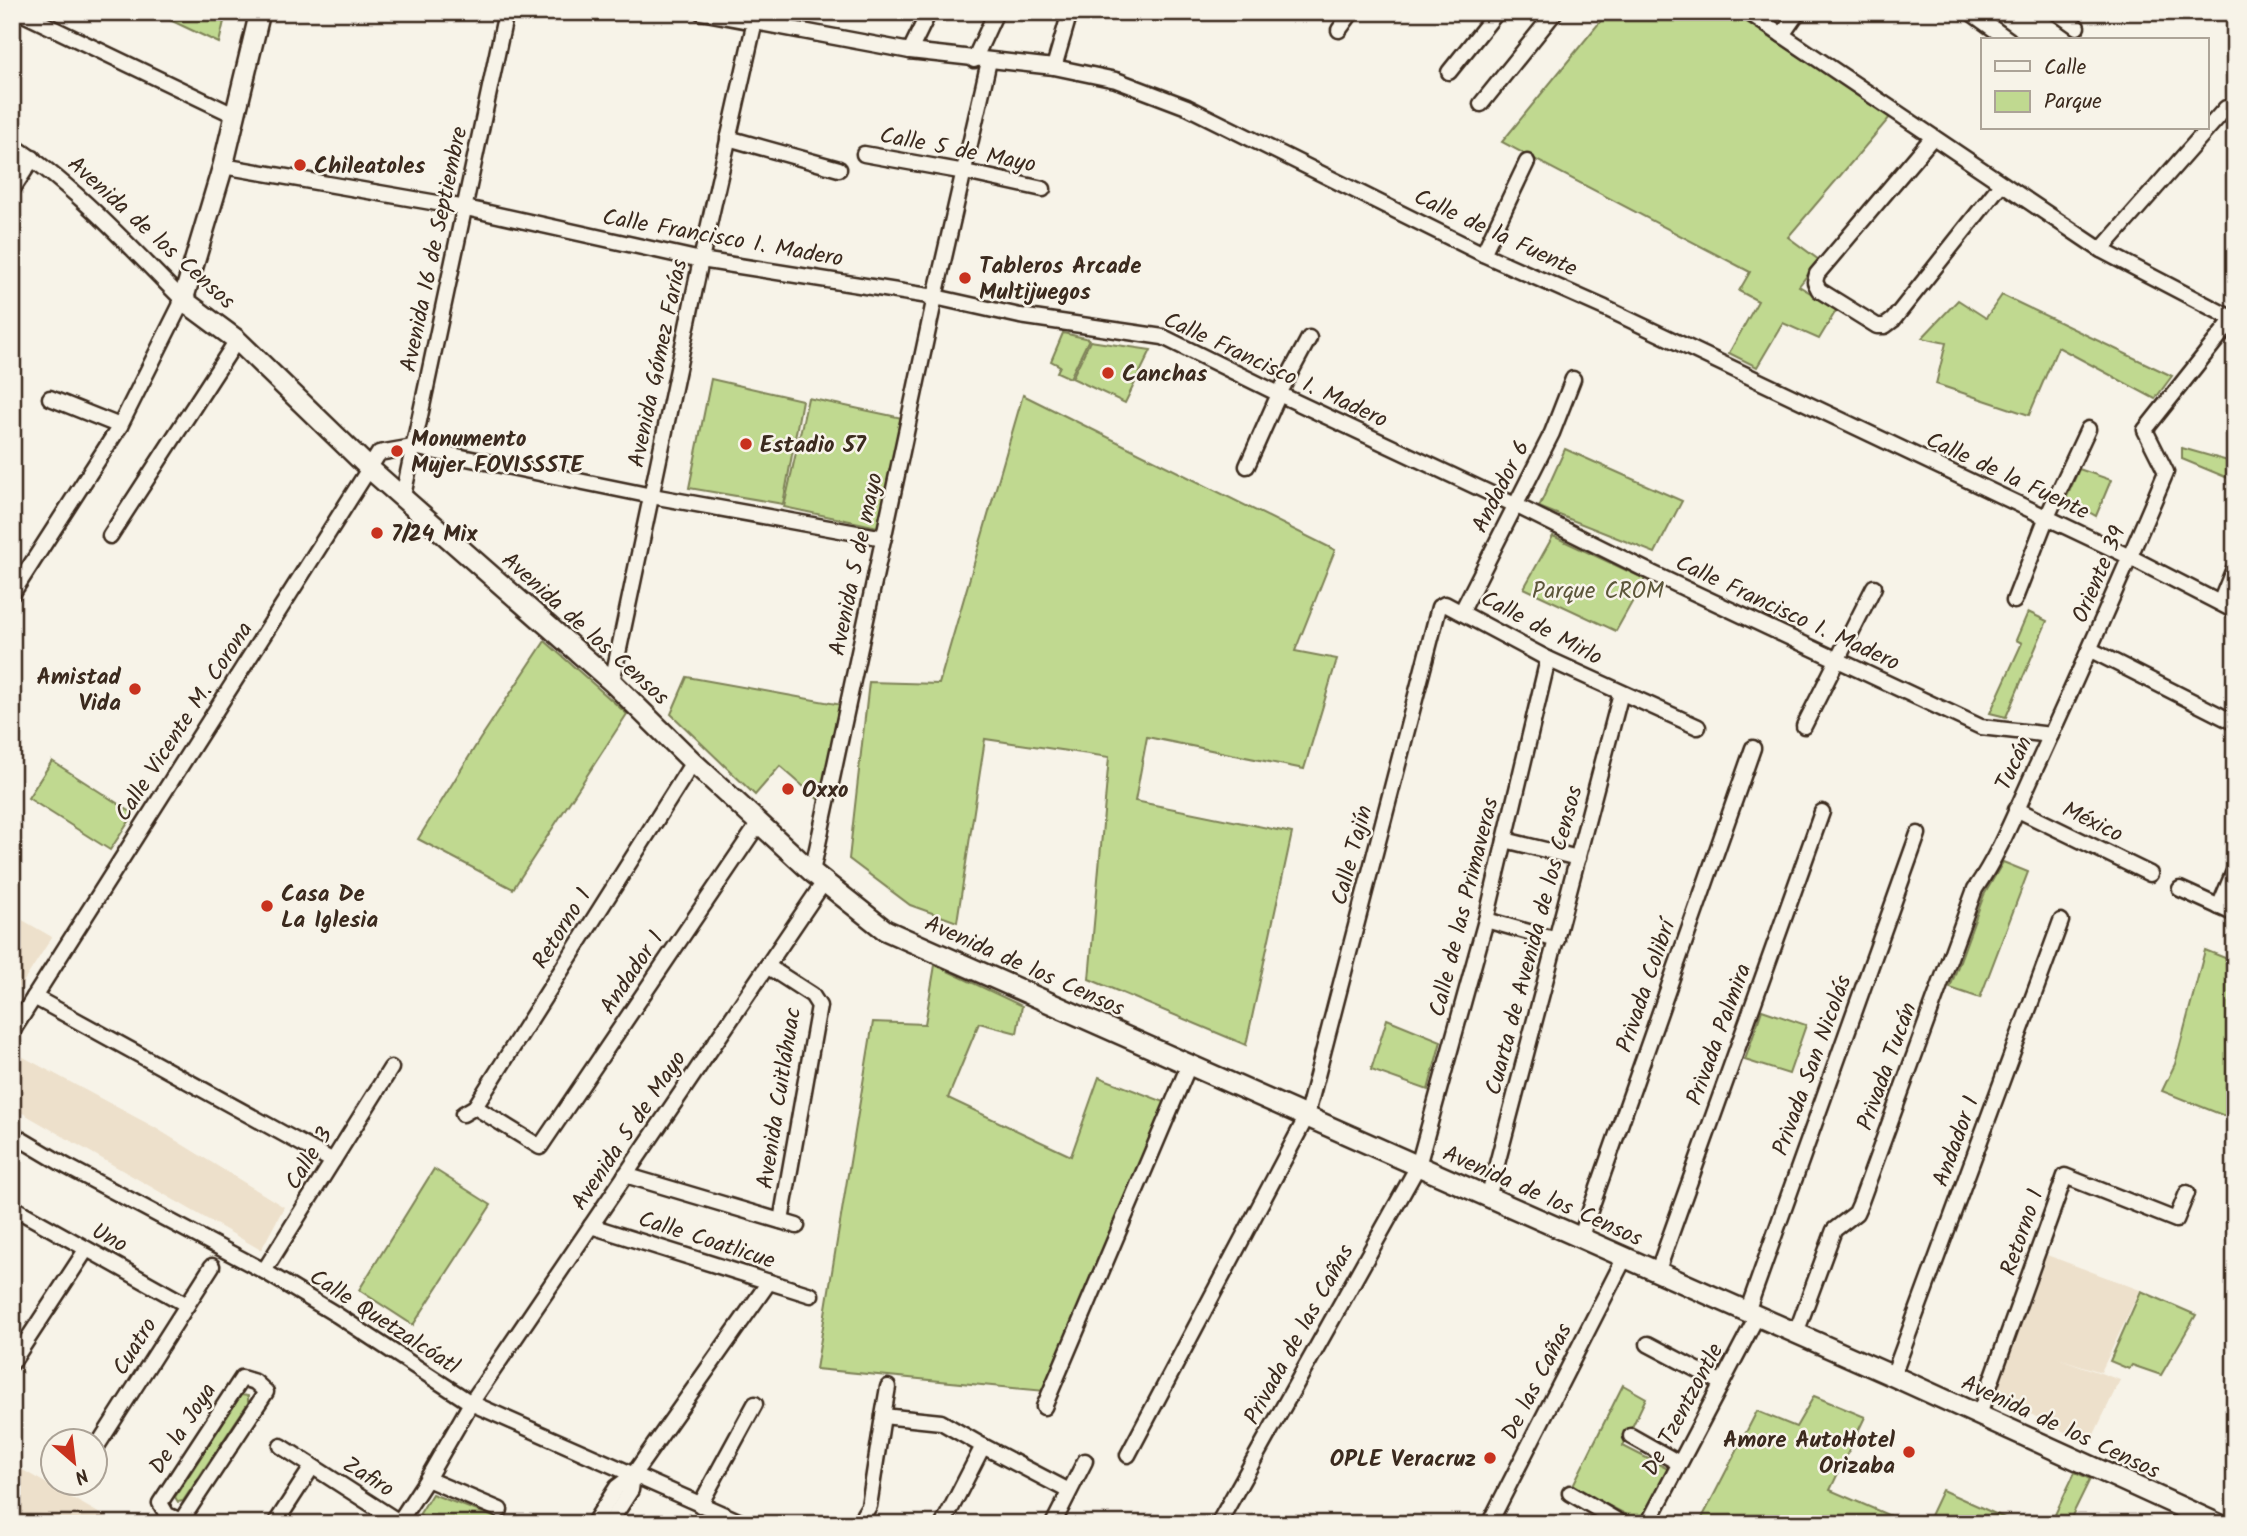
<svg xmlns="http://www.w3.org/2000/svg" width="2247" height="1536" font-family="Kalam,sans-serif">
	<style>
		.built { fill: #ede0cb }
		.green { fill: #c0d990; stroke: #7e8257; stroke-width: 2 }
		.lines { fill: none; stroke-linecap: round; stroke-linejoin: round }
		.street-casing { stroke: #3b2a1e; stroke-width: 19 }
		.secondary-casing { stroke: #3b2a1e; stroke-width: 24 }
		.street { stroke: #f7f3e8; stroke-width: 14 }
		.secondary { stroke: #f7f3e8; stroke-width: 19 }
		.poi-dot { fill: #c8321e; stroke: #f7f3e8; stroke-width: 2.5 }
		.labels { text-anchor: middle; stroke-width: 5; stroke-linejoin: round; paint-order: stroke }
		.street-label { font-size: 23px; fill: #3b2a1e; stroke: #f7f3e8 }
		.poi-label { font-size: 23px; font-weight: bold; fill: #3b2a1e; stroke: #f7f3e8; text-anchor: start }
		.park-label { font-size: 23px; fill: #5c563a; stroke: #f7f3e8 }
	</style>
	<rect width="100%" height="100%" fill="#f7f3e8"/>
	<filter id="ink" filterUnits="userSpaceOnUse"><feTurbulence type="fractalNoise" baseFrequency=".0143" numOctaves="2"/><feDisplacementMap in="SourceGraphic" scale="14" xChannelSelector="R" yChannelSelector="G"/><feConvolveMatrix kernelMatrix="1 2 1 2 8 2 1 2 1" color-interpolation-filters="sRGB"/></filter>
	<g filter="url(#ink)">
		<g class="built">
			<polygon points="12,914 52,937 12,1000"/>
			<polygon points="12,1051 154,1127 284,1207 261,1250 12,1107"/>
			<polygon points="2047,1255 2140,1290 2101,1372 2058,1358 2120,1380 2089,1445 1995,1395"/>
			<polygon points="12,1464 118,1524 12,1524"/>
		</g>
		<g class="green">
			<polygon points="153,12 242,12 240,20 225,17 219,43"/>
			<polygon points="1608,12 1731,12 1891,116 1788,237 1819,260 1799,286 1837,309 1819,339 1783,323 1757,367 1729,353 1758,301 1739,291 1750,272 1502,142"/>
			<polygon points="2002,295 2172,376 2155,399 2058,347 2029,415 1936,384 1946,343 1922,338 1958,300 1986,318"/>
			<polygon points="1063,333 1089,339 1070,378 1057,372 1060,366 1051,361"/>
			<polygon points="1090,341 1151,350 1125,403 1072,378"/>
			<polygon points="711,379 802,400 783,504 689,488"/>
			<polygon points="1023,395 1335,550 1295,651 1337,659 1304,769 1147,737 1135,801 1292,833 1246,1045 1089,979 1109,757 985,739 957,922 910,905 849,859 869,682 939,684"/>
			<polygon points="808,398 902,418 878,527 784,507"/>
			<polygon points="2182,448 2235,463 2235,481 2182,459"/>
			<polygon points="1565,449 1682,501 1655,553 1539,507"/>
			<polygon points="2079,469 2111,480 2096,516 2066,499"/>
			<polygon points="1553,536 1645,579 1616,631 1524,588"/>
			<polygon points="2028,612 2047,621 2006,717 1990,713 2022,643 2016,640"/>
			<polygon points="545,641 627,714 513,889 418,839 480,739"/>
			<polygon points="687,677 842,705 820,801 780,766 755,795 671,714"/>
			<polygon points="52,761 134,814 110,850 28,798"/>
			<polygon points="2003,862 2028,872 1980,998 1950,988 1984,895"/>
			<polygon points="2205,950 2235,962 2235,1120 2162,1091 2175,1064"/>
			<polygon points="935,965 1022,1006 1017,1033 979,1023 948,1098 1071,1156 1099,1077 1167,1103 1045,1391 816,1369 873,1022 925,1024"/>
			<polygon points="1762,1010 1806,1025 1789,1074 1745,1060"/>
			<polygon points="1387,1019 1441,1041 1428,1090 1371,1070"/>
			<polygon points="434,1169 491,1205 413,1325 359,1290"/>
			<polygon points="2141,1291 2196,1315 2161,1375 2132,1365 2129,1369 2110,1361"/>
			<polygon points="1623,1385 1646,1398 1623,1446 1668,1469 1641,1522 1572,1487"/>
			<polygon points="241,1395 248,1396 248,1403 183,1501 178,1502 175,1497"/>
			<polygon points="1814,1396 1865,1417 1830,1490 1909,1524 1699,1524 1757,1411 1796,1427"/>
			<polygon points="2075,1472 2090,1479 2068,1524 2059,1524 2052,1521"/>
			<polygon points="1942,1490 2018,1524 1926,1524"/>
			<polygon points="432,1494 499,1519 496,1524 435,1524 419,1515"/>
		</g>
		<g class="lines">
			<defs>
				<g id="street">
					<polyline points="19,12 234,115"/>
					<polyline points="701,12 910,51 1054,67 1116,80 1187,107 1483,254 1605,308 2130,557 2235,611"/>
					<polyline points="1748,12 2101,250 2235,320"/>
					<polyline points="1970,12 2009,40"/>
					<polyline points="2056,12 2077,27"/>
					<polyline points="1339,30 1352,12"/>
					<polyline points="1782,35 1798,12"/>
					<polyline points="910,51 929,12"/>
					<polyline points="974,60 996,12"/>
					<polyline points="1054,67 1070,12"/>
					<polyline points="1449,72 1497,12"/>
					<polyline points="1481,104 1555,12"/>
					<polyline points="1933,137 1817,274 1815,282 1819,290 1877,326 1885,326 1893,320 2001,184"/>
					<polyline points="728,138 839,169"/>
					<path d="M 12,145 C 73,184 132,249 183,300 L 120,426 L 12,594"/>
					<polyline points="864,154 965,172 1043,189"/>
					<polyline points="223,166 466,208 701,260 935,297 1020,316 1163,337 1279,394 1515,505 1652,573 1981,727 2051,735"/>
					<polyline points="12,190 33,158"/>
					<polyline points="2101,250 2226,108"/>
					<polyline points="1483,254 1527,162"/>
					<polyline points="50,398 120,426"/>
					<polyline points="1247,466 1279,394 1309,338"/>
					<polyline points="403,496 506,12"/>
					<polyline points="110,536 237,340"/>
					<polyline points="2014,601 2046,519 2088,429"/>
					<polyline points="2220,603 2235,566"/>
					<polyline points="1462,611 1552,433 1573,379"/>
					<polyline points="2091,650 2235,723"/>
					<polyline points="612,682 701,260 757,12"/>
					<polyline points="1804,726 1874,587"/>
					<polyline points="2016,809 2150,874"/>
					<polyline points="1505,840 1578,858"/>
					<polyline points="812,872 935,297 989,61"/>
					<polyline points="2180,889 2235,914"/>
					<polyline points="2219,907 2235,869"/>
					<polyline points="1486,920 1557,940"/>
					<polyline points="767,966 812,995 819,1006 781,1221"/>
					<polyline points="34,997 333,1161"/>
					<polyline points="12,1032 379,453 413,447 652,496 884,538"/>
					<polyline points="475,1107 540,1147 759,823"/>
					<polyline points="463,1114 475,1107 693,762"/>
					<polyline points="12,1134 66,1166 264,1271 337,1315 471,1403 745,1524"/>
					<polyline points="625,1175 797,1226"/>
					<polyline points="1488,1198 1621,693"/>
					<polyline points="12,1207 187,1305"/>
					<polyline points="591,1226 811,1295"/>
					<polyline points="1580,1239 1753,748"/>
					<polyline points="264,1271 391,1068"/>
					<polyline points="1657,1273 1822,812"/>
					<polyline points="1747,1312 1918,834"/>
					<path d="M 1796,1333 L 1834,1230 L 1856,1213 L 1860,1204 L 1975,889 C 2002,850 2018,805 2039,761 C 2083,665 2125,569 2166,472 L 2145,430 L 2233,319"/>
					<polyline points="1648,1344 1722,1383"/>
					<polyline points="12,1363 86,1250"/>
					<polyline points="1893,1376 2061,921"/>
					<polyline points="1044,1407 1189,1065"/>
					<polyline points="1979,1415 2065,1176 2176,1220 2187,1193"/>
					<polyline points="883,1416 888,1387"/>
					<polyline points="1631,1436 1679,1463"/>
					<polyline points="281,1446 402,1524"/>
					<polyline points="94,1451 212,1266"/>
					<polyline points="1128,1455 1306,1118 1439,607 1445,604 1548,659 1698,727"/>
					<polyline points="427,1479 500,1510"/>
					<polyline points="1570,1493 1623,1524"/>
					<polyline points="700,1505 755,1404"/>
					<polyline points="399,1522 427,1479 471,1403 824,882"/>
					<polyline points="179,1524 266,1392 255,1382 242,1378 160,1503 167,1515 181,1521"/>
					<polyline points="275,1524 312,1467"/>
					<polyline points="593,1524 617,1487 633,1475 769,1282"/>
					<polyline points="609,1524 631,1490 633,1475"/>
					<polyline points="858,1524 869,1506 883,1416 941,1422 983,1446"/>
					<polyline points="943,1524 983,1446 1069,1491"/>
					<polyline points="1053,1524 1085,1461"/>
					<polyline points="1218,1524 1418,1166 1486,920 1548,659"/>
					<polyline points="1489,1524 1624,1259"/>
					<polyline points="1648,1524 1757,1316"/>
				</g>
				<polyline id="secondary" points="260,12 223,166 183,300 237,340 370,469 612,682 693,762 812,872 885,930 1893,1376 2218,1524"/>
			</defs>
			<use href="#street" class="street-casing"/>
			<use href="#secondary" class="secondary-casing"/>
			<use href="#street" class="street"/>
			<use href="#secondary" class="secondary"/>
		</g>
	</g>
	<g class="poi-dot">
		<circle cx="300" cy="165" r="7"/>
		<circle cx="965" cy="278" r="7"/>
		<circle cx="1108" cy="373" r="7"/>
		<circle cx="746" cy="444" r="7"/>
		<circle cx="397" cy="451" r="7"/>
		<circle cx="377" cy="533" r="7"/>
		<circle cx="135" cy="689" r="7"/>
		<circle cx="788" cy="789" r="7"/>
		<circle cx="267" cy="906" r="7"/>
		<circle cx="1909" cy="1452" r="7"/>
		<circle cx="1490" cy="1458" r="7"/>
	</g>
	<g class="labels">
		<g class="street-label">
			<text transform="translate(958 149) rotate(11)" y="8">Calle 5 de Mayo</text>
			<text transform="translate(152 232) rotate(42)" y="8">Avenida de los Censos</text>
			<text transform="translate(1496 232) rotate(25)" y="8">Calle de la Fuente</text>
			<text transform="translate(723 237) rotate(10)" y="8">Calle Francisco I. Madero</text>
			<text transform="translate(433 249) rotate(-78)" y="8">Avenida 16 de Septiembre</text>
			<text transform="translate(657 363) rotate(-78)" y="8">Avenida Gómez Farías</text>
			<text transform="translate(1276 369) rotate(25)" y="8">Calle Francisco I. Madero</text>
			<text transform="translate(2008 475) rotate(25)" y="8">Calle de la Fuente</text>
			<text transform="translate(1500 486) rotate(-63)" y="8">Andador 6</text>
			<text transform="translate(855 564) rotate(-78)" y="8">Avenida 5 de mayo</text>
			<text transform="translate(2098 574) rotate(-67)" y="8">Oriente 39</text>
			<text transform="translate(1788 612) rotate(25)" y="8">Calle Francisco I. Madero</text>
			<text transform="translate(1542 627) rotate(28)" y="8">Calle de Mirlo</text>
			<text transform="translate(586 628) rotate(42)" y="8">Avenida de los Censos</text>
			<text transform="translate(183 721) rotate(-57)" y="8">Calle Vicente M. Corona</text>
			<text transform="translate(2013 763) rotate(-65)" y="8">Tucán</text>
			<text transform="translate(2093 821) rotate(26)" y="8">México</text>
			<text transform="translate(1351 855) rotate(-75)" y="8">Calle Tajín</text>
			<text transform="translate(1463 907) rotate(-76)" y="8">Calle de las Primaveras</text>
			<text transform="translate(561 928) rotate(-58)" y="8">Retorno 1</text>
			<text transform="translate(1533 940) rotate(-75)" y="8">Cuarta de Avenida de los Censos</text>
			<text transform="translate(1025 965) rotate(24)" y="8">Avenida de los Censos</text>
			<text transform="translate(631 972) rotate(-56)" y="8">Andador 1</text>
			<text transform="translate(1645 986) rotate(-71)" y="8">Privada Colibrí</text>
			<text transform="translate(1718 1034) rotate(-70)" y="8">Privada Palmira</text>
			<text transform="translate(1811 1065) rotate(-70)" y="8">Privada San Nicolás</text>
			<text transform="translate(1886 1066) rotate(-70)" y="8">Privada Tucán</text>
			<text transform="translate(778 1098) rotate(-81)" y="8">Avenida Cuitláhuac</text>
			<text transform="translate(628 1130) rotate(-56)" y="8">Avenida 5 de Mayo</text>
			<text transform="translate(1955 1141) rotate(-70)" y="8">Andador 1</text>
			<text transform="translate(308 1158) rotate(-58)" y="8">Calle 3</text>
			<text transform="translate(1543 1195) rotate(24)" y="8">Avenida de los Censos</text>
			<text transform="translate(2021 1232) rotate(-71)" y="8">Retorno 1</text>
			<text transform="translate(110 1237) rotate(29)" y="8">Uno</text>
			<text transform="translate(707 1239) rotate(18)" y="8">Calle Coatlicue</text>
			<text transform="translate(385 1321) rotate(33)" y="8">Calle Quetzalcóatl</text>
			<text transform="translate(1298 1334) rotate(-61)" y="8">Privada de las Cañas</text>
			<text transform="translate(134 1346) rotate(-58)" y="8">Cuatro</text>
			<text transform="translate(1536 1381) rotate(-63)" y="8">De las Cañas</text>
			<text transform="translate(1682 1409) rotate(-62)" y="8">De Tzentzontle</text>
			<text transform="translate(2061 1426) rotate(25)" y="8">Avenida de los Censos</text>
			<text transform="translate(182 1428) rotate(-57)" y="8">De la Joya</text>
			<text transform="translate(369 1476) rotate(32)" y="8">Zafiro</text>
		</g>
		<g class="poi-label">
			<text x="314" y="173">Chileatoles</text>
			<text x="979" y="273">Tableros Arcade<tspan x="979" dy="26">Multijuegos</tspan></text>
			<text x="1122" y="381">Canchas</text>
			<text x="411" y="446">Monumento<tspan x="411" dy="26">Mujer FOVISSSTE</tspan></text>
			<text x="760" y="452">Estadio 57</text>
			<text x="391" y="541">7/24 Mix</text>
			<text x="121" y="684" text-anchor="end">Amistad<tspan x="121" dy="26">Vida</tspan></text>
			<text x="802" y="797">Oxxo</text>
			<text x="281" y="901">Casa De<tspan x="281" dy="26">La Iglesia</tspan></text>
			<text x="1895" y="1447" text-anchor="end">Amore AutoHotel<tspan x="1895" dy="26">Orizaba</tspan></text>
			<text x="1476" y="1466" text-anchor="end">OPLE Veracruz</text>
		</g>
		<g class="park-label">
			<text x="1598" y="598">Parque CROM</text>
		</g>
	</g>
	<rect width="2247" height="1536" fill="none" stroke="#f7f3e8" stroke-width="42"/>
	<rect x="21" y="21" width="2205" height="1494" fill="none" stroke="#3b2a1e" stroke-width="2.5" filter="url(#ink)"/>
	<rect x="1981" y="38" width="228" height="91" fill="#f7f3e8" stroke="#aca397" stroke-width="2"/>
	<rect x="1995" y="61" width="35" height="10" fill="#f7f3e8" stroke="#aca397" stroke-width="2"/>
	<text x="2044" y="74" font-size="21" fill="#3b2a1e">Calle</text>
	<rect x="1995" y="91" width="35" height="21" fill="#c0d990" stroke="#aca397" stroke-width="2"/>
	<text x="2044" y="108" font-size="21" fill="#3b2a1e">Parque</text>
	<g transform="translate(74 1462) rotate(152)"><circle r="33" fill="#f7f3e8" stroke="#aca397" stroke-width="2"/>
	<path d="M0-5L12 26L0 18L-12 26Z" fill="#c8321e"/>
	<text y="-10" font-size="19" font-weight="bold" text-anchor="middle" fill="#3b2a1e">N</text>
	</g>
</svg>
